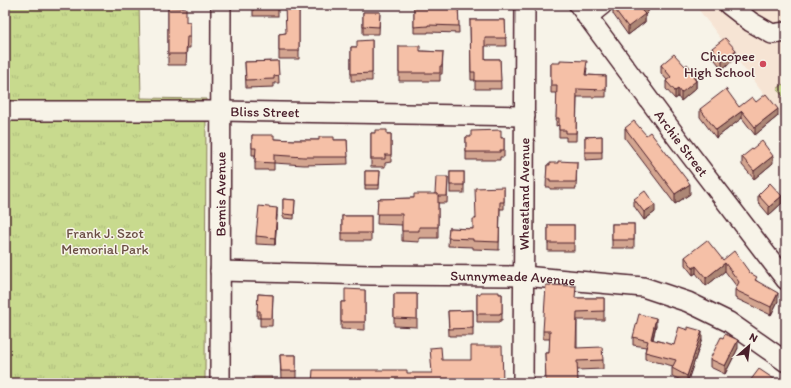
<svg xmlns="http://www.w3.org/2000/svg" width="791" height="388" font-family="Itim,sans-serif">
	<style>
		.built { fill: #f6e4d4 }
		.grass { fill: #c8da8e; stroke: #897c5c }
		.park { fill: url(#park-tufts); stroke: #897c5c }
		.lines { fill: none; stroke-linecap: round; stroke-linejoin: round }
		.minor-casing { stroke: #4a1f2b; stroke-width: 22 }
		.minor { stroke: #f7f3e8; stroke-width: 19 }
		.wall { fill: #d3a590; stroke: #4a1f2b }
		.shaded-wall { fill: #ac8675; stroke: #4a1f2b }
		.building { fill: #f5c0a7; stroke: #4a1f2b }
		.poi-dot { fill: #d1495b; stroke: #f7f3e8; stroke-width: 1.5 }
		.labels { text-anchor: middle; stroke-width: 3; stroke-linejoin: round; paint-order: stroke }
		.poi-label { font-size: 14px; fill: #4a1f2b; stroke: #f7f3e8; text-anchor: end }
		.street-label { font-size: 14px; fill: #4a1f2b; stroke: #f7f3e8 }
		.park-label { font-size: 14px; fill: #6a4e44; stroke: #f7f3e8 }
	</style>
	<defs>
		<pattern id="park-tufts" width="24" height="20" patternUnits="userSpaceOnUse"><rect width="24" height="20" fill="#c8da8e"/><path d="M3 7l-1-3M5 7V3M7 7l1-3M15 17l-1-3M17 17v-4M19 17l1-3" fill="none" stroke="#adbb7b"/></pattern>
	</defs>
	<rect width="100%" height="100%" fill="#f7f3e8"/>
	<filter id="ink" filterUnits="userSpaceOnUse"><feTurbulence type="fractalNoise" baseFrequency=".025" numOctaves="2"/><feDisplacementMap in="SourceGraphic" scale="8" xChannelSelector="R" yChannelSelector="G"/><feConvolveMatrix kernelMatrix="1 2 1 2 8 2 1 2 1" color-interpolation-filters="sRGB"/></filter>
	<g filter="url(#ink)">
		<polygon class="built" points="695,5 786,5 786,123"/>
		<polygon class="grass" points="786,82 786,100 777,89"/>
		<polygon class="park" points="5,5 139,5 141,98 206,99 205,383 5,383"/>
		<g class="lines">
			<defs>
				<g id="minor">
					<path id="s1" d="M 579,5 L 678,139 L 786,280"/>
					<polyline points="729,5 751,22 772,34 786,32"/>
					<polyline points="587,17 602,5"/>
					<path id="s2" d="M 5,111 L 222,111 L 525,116"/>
					<path id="s3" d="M 220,271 L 371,275 L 524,276 L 643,287 L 688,302 L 729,322 L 786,362"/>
					<path id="s4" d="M 220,383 L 221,5"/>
					<path id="s5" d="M 523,383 L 525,5"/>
				</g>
			</defs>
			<use href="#minor" class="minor-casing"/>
			<use href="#minor" class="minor"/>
		</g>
		<g class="wall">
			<rect x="253" y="5" width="25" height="11"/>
			<polygon points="414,5 458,5 459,33 428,32 428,33 414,33"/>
			<polygon points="648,5 648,12 645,15 645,22 628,35 613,14 613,7"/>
			<polygon points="299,6 299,59 279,59 279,34 286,33"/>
			<polygon points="168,7 186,22 190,22 190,48 187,48 186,65 168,65"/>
			<polygon points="363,12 380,12 379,34 363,34"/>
			<polygon points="470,20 505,20 506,46 485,46 485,59 500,59 501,89 475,89 475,80 471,80"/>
			<polygon points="372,40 372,81 351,81 351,47 357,47"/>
			<polygon points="399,46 420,51 443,52 442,74 440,74 440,81 399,81"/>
			<polygon points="712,48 736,58 722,69 712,56"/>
			<polygon points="278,61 279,83 274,83 274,87 246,88 245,62"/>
			<polygon points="551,63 587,68 586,75 606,76 606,97 577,97 576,141 566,141 566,137 559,137 559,125 556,126 557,93 551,93"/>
			<polygon points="661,65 685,66 696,74 696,88 681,101 678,97 675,99 666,89 666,81 667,80 661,73"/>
			<polygon points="756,102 778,116 755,135 742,118 716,138 700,117 700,109 739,107"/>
			<polygon points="625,128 690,194 675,204 625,138"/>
			<polygon points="371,133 391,134 391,162 385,163 385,167 371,167"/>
			<polygon points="252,135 274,139 294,140 347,140 348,164 304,165 274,163 274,170 255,170 255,155 252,155"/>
			<polygon points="602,136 602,159 585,160 585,137"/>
			<polygon points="466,137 504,138 504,157 500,157 500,160 466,160"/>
			<polygon points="742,157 773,163 754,179 742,165"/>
			<polygon points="577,162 576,189 550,189 550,187 546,187 547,165 550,165 558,163"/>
			<polygon points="365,171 380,171 379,189 365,189"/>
			<rect x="450" y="172" width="14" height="21"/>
			<polygon points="448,177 447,203 438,203 438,238 419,238 419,242 402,241 402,225 377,224 378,199 414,198 435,194"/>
			<polygon points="504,187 504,209 500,209 499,250 473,249 473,247 448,246 449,228 473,229 475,219"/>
			<polygon points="758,195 782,203 769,215 758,202"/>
			<polygon points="283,199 295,200 294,219 283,218"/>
			<polygon points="634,199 655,212 644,220 634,206"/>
			<polygon points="277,215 275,245 256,244 256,236"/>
			<rect x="342" y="216" width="29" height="25"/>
			<rect x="612" y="224" width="22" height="24"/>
			<rect x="548" y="225" width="26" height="26"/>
			<polygon points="685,257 723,260 750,273 757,281 778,301 771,315 735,298 735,290 737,287 725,271 706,286 696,273 693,275 685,265"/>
			<polygon points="365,290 365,330 341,329 341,302 345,302"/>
			<polygon points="258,294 273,295 272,326 260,326 260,318 257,318"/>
			<polygon points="394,294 417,294 417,327 394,326"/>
			<polygon points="477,294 502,294 502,320 500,320 500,322 477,322"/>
			<polygon points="576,298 604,298 604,320 577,320 577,348 603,360 603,369 577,370 578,383 546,383 545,353 549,353 550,339 543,339 543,331"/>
			<polygon points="473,310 473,336 449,336 448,311"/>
			<polygon points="656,325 653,340 674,345 702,339 687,383 672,376 672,368 673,366 645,359 645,352 646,347 633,345 633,337"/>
			<polygon points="738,348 725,374 710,367 710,359"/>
			<polygon points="280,355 296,355 296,379 281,379"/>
		</g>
		<g class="shaded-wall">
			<polygon points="647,5 648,5 648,12 645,15 645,22 628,35 628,27 641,10"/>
			<polygon points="736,50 736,58 722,69 722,61"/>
			<polygon points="696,74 696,88 681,101 681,93 693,77"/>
			<polygon points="678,89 678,97 675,99 675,91"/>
			<polygon points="778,109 778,116 755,135 755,127"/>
			<polygon points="742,111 742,118 716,138 716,130"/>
			<polygon points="773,156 773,163 754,179 754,171"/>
			<polygon points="690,184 690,194 675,204 675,194"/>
			<polygon points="782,196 782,203 769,215 769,207"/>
			<polygon points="655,205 655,212 644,220 644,212"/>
			<polygon points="277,208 277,215 275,245 275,238"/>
			<polygon points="725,263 725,271 706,286 706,278"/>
			<polygon points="696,266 696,273 693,275 693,268"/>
			<polygon points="778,293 778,301 771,315 771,307"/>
			<polygon points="656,318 656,325 651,346 651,339"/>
			<polygon points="702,331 702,339 687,383 687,376"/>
			<polygon points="738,340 738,348 725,374 725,366"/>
		</g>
		<g class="building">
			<rect x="253" y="5" width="25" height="3"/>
			<polygon points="414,5 458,5 459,26 428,25 428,26 414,27"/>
			<polygon points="615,5 647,5 641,10 645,14 628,27 613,7"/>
			<polygon points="285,6 299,6 299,51 279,51 279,34 286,33"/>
			<polygon points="168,7 186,8 186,22 190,22 190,37 187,37 186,54 168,54"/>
			<polygon points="363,12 380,12 379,27 363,26"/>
			<polygon points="470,20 505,20 506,38 485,38 485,59 500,59 501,81 475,81 475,72 471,72"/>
			<polygon points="725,38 736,50 722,61 712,48"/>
			<polygon points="372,40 372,73 351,74 351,47 357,47 357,41"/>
			<polygon points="399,46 420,46 420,51 443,52 442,66 440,66 440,73 399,73"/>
			<polygon points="674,54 685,66 687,64 696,74 693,77 696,81 681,93 678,89 675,91 666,81 671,77 661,65"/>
			<polygon points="560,60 587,61 585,75 606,76 606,90 577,89 576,133 566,133 566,130 559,130 559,118 556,118 557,85 551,85 551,63 560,63"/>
			<polygon points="278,61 279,75 274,76 274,79 246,80 245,62"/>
			<polygon points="726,89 739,107 752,97 756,102 766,94 778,109 755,127 742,111 716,130 700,109"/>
			<polygon points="634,121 646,135 650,132 690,184 675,194 625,128"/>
			<polygon points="375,130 387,130 387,134 391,134 391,155 385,155 385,159 371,159 371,133 375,133"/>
			<polygon points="501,130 501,138 504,138 504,150 500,150 500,152 466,152 466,137 471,137 471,131"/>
			<polygon points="252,135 274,135 274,139 294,140 319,140 319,137 334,137 334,140 347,140 348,157 304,157 274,155 274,163 255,162 256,148 252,148"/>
			<polygon points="602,136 602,152 585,152 585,137"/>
			<polygon points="762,141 773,156 754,171 742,157"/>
			<polygon points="558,161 577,162 576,182 550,182 550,179 546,179 547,165 550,165 550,163 558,163"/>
			<polygon points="365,171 380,171 379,185 365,185"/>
			<rect x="450" y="172" width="14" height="13"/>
			<polygon points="436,177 448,177 447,196 438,196 438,194 435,194"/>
			<polygon points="770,183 782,196 769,207 758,195"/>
			<polygon points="504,187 504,202 500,202 499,242 473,241 473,239 448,238 449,228 473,229 473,219 476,219 475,188"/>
			<polygon points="645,191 655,205 644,212 634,199"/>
			<polygon points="414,194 438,194 438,227 419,227 419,231 402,231 402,214 377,214 378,199 414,198"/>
			<polygon points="283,199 295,200 294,215 283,214"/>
			<polygon points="259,206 277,208 275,238 256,236"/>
			<rect x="342" y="216" width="29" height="17"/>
			<rect x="612" y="224" width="22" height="16"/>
			<rect x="548" y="225" width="26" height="18"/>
			<polygon points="707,240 723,260 734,251 750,273 757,277 755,280 778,293 771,307 735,290 739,282 725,263 706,278 696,266 693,268 685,257"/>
			<polygon points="546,285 576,286 575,298 604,298 604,311 577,312 576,348 602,347 603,360 577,361 578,383 546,383 545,353 549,353 550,331 543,331"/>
			<polygon points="345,289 365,290 365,322 341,322 341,302 345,302"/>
			<polygon points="481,292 499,292 499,294 502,294 502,313 500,313 500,314 477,314 477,294 481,294"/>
			<polygon points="258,294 273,295 272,318 260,318 260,311 257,311"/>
			<polygon points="394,294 417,294 417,319 394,318"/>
			<polygon points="473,310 473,328 449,329 448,311"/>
			<polygon points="639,314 656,318 651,339 674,345 679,327 688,330 688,327 702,331 687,376 672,368 676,360 645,352 648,341 633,337"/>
			<polygon points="725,334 738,340 725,366 710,359 721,337 723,338"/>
			<polygon points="471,346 502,346 503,383 312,383 313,370 407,370 407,373 432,373 430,348 441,347 442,360 471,360"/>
			<polygon points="280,355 296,355 296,371 281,371"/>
			<polygon points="759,369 780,383 753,383 750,381"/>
			<rect x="253" y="377" width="19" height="6"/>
		</g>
	</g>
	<circle class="poi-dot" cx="763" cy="64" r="4"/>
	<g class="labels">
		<g class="poi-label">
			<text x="755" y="61">Chicopee<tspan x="755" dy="16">High School</tspan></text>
		</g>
		<g class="street-label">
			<text dy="5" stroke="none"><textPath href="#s2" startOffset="260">Bliss Street</textPath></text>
			<text dy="5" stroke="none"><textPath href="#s1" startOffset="172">Archie Street</textPath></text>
			<text dy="5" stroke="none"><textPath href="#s4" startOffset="189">Bemis Avenue</textPath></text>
			<text dy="5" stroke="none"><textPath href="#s5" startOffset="189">Wheatland Avenue</textPath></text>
			<text dy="5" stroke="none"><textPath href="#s3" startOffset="293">Sunnymeade Avenue</textPath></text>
		</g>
		<g class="park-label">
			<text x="105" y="238">Frank J. Szot<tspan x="105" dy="16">Memorial Park</tspan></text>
		</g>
	</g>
	<rect width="791" height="388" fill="none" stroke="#f7f3e8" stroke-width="20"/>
	<rect x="10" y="10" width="771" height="368" fill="none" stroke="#4a1f2b" stroke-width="1.5" filter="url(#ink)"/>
	<g transform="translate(749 346) rotate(28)" stroke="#f7f3e8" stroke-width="3" paint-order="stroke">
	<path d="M0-3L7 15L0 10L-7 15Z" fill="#4a1f2b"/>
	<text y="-6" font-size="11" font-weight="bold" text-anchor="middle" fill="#4a1f2b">N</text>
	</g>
</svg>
